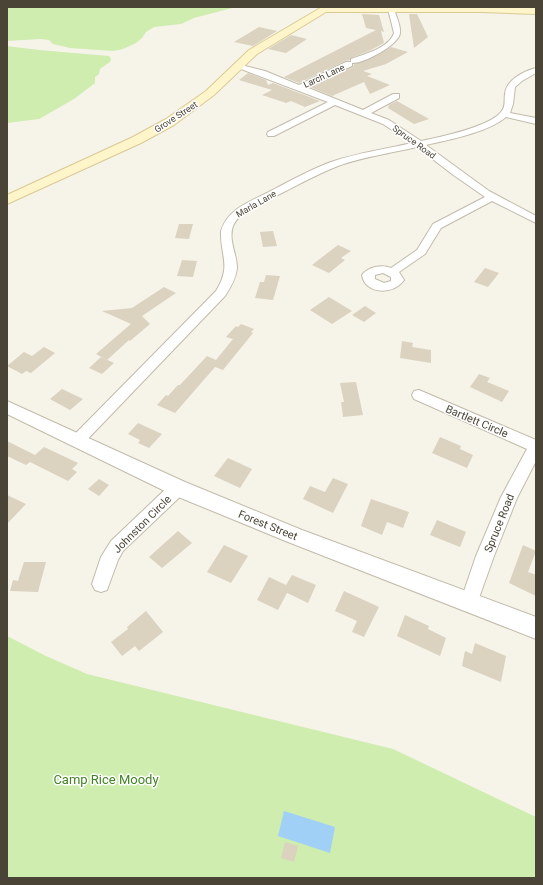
<svg xmlns="http://www.w3.org/2000/svg" width="543" height="885" font-family="Roboto,sans-serif">
	<style>
		.green { fill: #ceedaf }
		.water { fill: #a1d0f7 }
		.building { fill: #dbd2c0 }
		.lines { fill: none; stroke-linecap: round; stroke-linejoin: round }
		.minor-casing { stroke: #c2bbab; stroke-width: 2 }
		.tertiary-casing { stroke: #c2bbab; stroke-width: 2 }
		.secondary-casing { stroke: #d9ca95; stroke-width: 2 }
		.minor { fill: #fff; fill-rule: evenodd }
		.tertiary { fill: #fff; fill-rule: evenodd }
		.secondary { fill: #fff5ca; fill-rule: evenodd }
		.labels { text-anchor: middle; stroke-width: 3; stroke-linejoin: round; paint-order: stroke }
		.far-street-label { font-size: 9px; fill: #4a4436; stroke: #fff }
		.street-label { font-size: 11px; fill: #4a4436; stroke: #fff }
		.near-park-label { font-size: 13px; fill: #438224; stroke: #fff }
	</style>
	<rect width="100%" height="100%" fill="#f6f3e9"/>
	<g class="green">
		<polygon points="7,7 236,7 194,18 181,24 154,27 146,32 142,38 136,43 123,49 113,51 70,48 53,44 49,40 40,39 7,41"/>
		<polygon points="7,46 39,50 109,56 111,59 110,62 100,69 99,74 95,77 95,83 74,99 39,119 7,123"/>
		<polygon points="7,636 46,656 87,674 393,749 536,817 536,878 7,878"/>
	</g>
	<polygon class="water" points="284,811 335,827 330,853 278,836"/>
	<g class="building">
		<polygon points="362,14 379,15 384,32 381,31 384,43 369,51 351,58 350,60 345,61 299,83 284,77 376,30 366,28"/>
		<polygon points="409,14 417,14 428,37 414,48"/>
		<polygon points="259,27 277,31 253,46 234,42"/>
		<polygon points="291,35 307,39 286,53 268,49"/>
		<polygon points="391,47 408,52 386,64 363,71 372,74 367,76 390,85 370,94 364,82 332,96 310,87 353,67 354,64 372,58"/>
		<polygon points="248,73 266,80 268,85 273,83 320,101 305,107 291,101 286,103 262,95 272,90 239,80"/>
		<polygon points="397,101 429,119 414,124 388,108 389,105"/>
		<polygon points="179,224 193,224 189,239 175,238"/>
		<polygon points="273,231 277,246 263,247 260,232"/>
		<polygon points="338,245 351,251 341,258 345,260 329,273 312,265"/>
		<polygon points="182,260 197,261 193,277 177,276"/>
		<polygon points="485,268 499,273 488,287 474,282"/>
		<polygon points="266,275 280,276 273,300 255,298 260,282 264,282"/>
		<polygon points="164,287 176,293 142,316 150,324 130,341 129,340 107,360 96,354 132,323 131,324 102,311 132,308"/>
		<polygon points="329,297 352,311 332,324 310,310"/>
		<polygon points="365,306 376,313 364,322 352,315"/>
		<polygon points="241,324 254,329 251,332 253,333 223,370 215,367 175,413 157,405 166,395 168,396 178,385 180,385 207,356 216,360 233,339 226,337 236,326 238,327"/>
		<polygon points="402,341 413,343 412,347 431,350 431,363 400,358"/>
		<polygon points="44,347 55,353 31,373 26,371 22,374 7,366 24,352 32,356"/>
		<polygon points="101,357 114,363 102,374 89,368"/>
		<polygon points="479,374 490,378 487,382 509,391 502,402 470,387"/>
		<polygon points="356,382 363,415 343,417 341,402 344,402 340,383"/>
		<polygon points="62,389 83,399 70,410 50,399"/>
		<polygon points="138,423 162,434 149,448 138,443 140,440 128,434"/>
		<polygon points="440,437 461,446 460,449 473,455 467,468 432,453"/>
		<polygon points="7,441 35,455 44,447 78,463 72,469 77,472 68,481 30,462 26,465 7,456"/>
		<polygon points="228,458 252,469 240,488 214,476"/>
		<polygon points="333,478 348,484 333,513 303,499 310,486 325,492"/>
		<polygon points="99,479 109,485 99,496 88,489"/>
		<polygon points="7,495 26,504 7,524"/>
		<polygon points="371,499 409,512 403,528 387,522 382,535 361,526"/>
		<polygon points="437,520 466,532 460,547 430,535"/>
		<polygon points="178,531 192,543 162,568 149,557"/>
		<polygon points="224,545 248,556 231,583 207,572"/>
		<polygon points="523,545 536,551 528,572 536,575 536,596 509,583"/>
		<polygon points="24,562 46,562 38,592 10,591 13,580 18,581"/>
		<polygon points="292,575 316,585 308,603 287,593 278,610 257,600 269,577 286,585"/>
		<polygon points="344,591 379,607 364,637 352,632 357,621 335,611"/>
		<polygon points="146,611 163,632 139,651 135,646 122,656 111,642 128,629 127,627"/>
		<polygon points="405,615 429,626 428,629 446,638 440,656 397,636"/>
		<polygon points="475,643 506,656 501,682 462,666 465,651 472,654"/>
		<polygon points="285,842 298,846 294,862 281,858"/>
	</g>
	<g class="lines">
		<defs>
			<g id="minor">
				<path d="M 391,7 L 394,9 C 396,16 401,26 400,33 C 399,45 363,64 352,63 L 352,66 L 306,87 L 363,110 L 393,94 L 399,94 L 399,98 L 371,113 L 389,120 L 421,141 C 440,137 489,127 501,112 C 506,107 504,101 505,94 C 506,80 524,71 536,68 L 536,73 L 522,81 L 515,87 L 513,104 L 510,113 L 536,118 L 536,124 L 506,117 C 489,132 448,140 426,145 L 489,191 L 536,216 L 536,223 L 492,201 L 441,228 L 425,254 L 399,272 L 404,280 C 394,295 365,295 362,275 C 368,267 382,264 391,268 L 417,250 L 433,224 L 485,197 L 452,174 L 417,147 C 391,153 363,157 338,166 C 315,175 294,187 272,198 C 259,205 239,212 233,226 C 228,240 237,254 237,268 C 236,278 231,287 225,296 L 82,445 L 77,447 L 72,445 L 70,441 L 72,437 L 216,291 C 232,265 220,256 221,231 C 228,209 249,202 267,193 C 288,182 309,170 331,162 C 357,153 385,149 412,143 L 383,124 L 335,105 L 274,136 L 268,136 L 267,134 L 268,132 L 328,102 L 233,66 L 237,64 L 265,71 L 299,85 L 346,62 L 351,62 L 351,59 C 365,54 389,48 394,33 L 388,9 ZM 383,273 L 391,277 L 391,281 L 384,283 L 375,279 L 375,275 Z"/>
				<polygon points="419,390 536,440 536,461 517,498 494,556 475,609 469,612 463,609 460,603 476,556 501,497 527,449 414,399 412,395 414,391"/>
				<polygon points="178,481 184,483 186,488 184,493 123,551 118,560 107,590 101,592 95,590 92,584 101,557 111,541 172,483"/>
			</g>
			<polygon id="tertiary" points="7,401 185,482 302,530 536,617 536,639 288,542 171,494 7,414"/>
			<polygon id="secondary" points="322,7 536,8 536,14 481,12 326,12 257,54 214,95 174,125 141,143 7,204 7,195 133,137 166,119 206,91 249,50"/>
		</defs>
		<use href="#minor" class="minor-casing"/>
		<use href="#tertiary" class="tertiary-casing"/>
		<use href="#secondary" class="secondary-casing"/>
		<use href="#minor" class="minor"/>
		<use href="#tertiary" class="tertiary"/>
		<use href="#secondary" class="secondary"/>
	</g>
	<g class="labels">
		<g class="far-street-label">
			<text transform="translate(324 76) rotate(-25)" y="3">Larch Lane</text>
			<text transform="translate(176 117) rotate(-33)" y="3">Grove Street</text>
			<text transform="translate(414 142) rotate(36)" y="3">Spruce Road</text>
			<text transform="translate(256 204) rotate(-30)" y="3">Marla Lane</text>
		</g>
		<g class="street-label">
			<text transform="translate(477 421) rotate(23)" y="4">Bartlett Circle</text>
			<text transform="translate(499 523) rotate(-68)" y="4">Spruce Road</text>
			<text transform="translate(142 524) rotate(-45)" y="4">Johnston Circle</text>
			<text transform="translate(268 525) rotate(22)" y="4">Forest Street</text>
		</g>
		<g class="near-park-label">
			<text x="106" y="784">Camp Rice Moody</text>
		</g>
	</g>
	<rect width="543" height="885" fill="none" stroke="#4a4436" stroke-width="16"/>
</svg>
